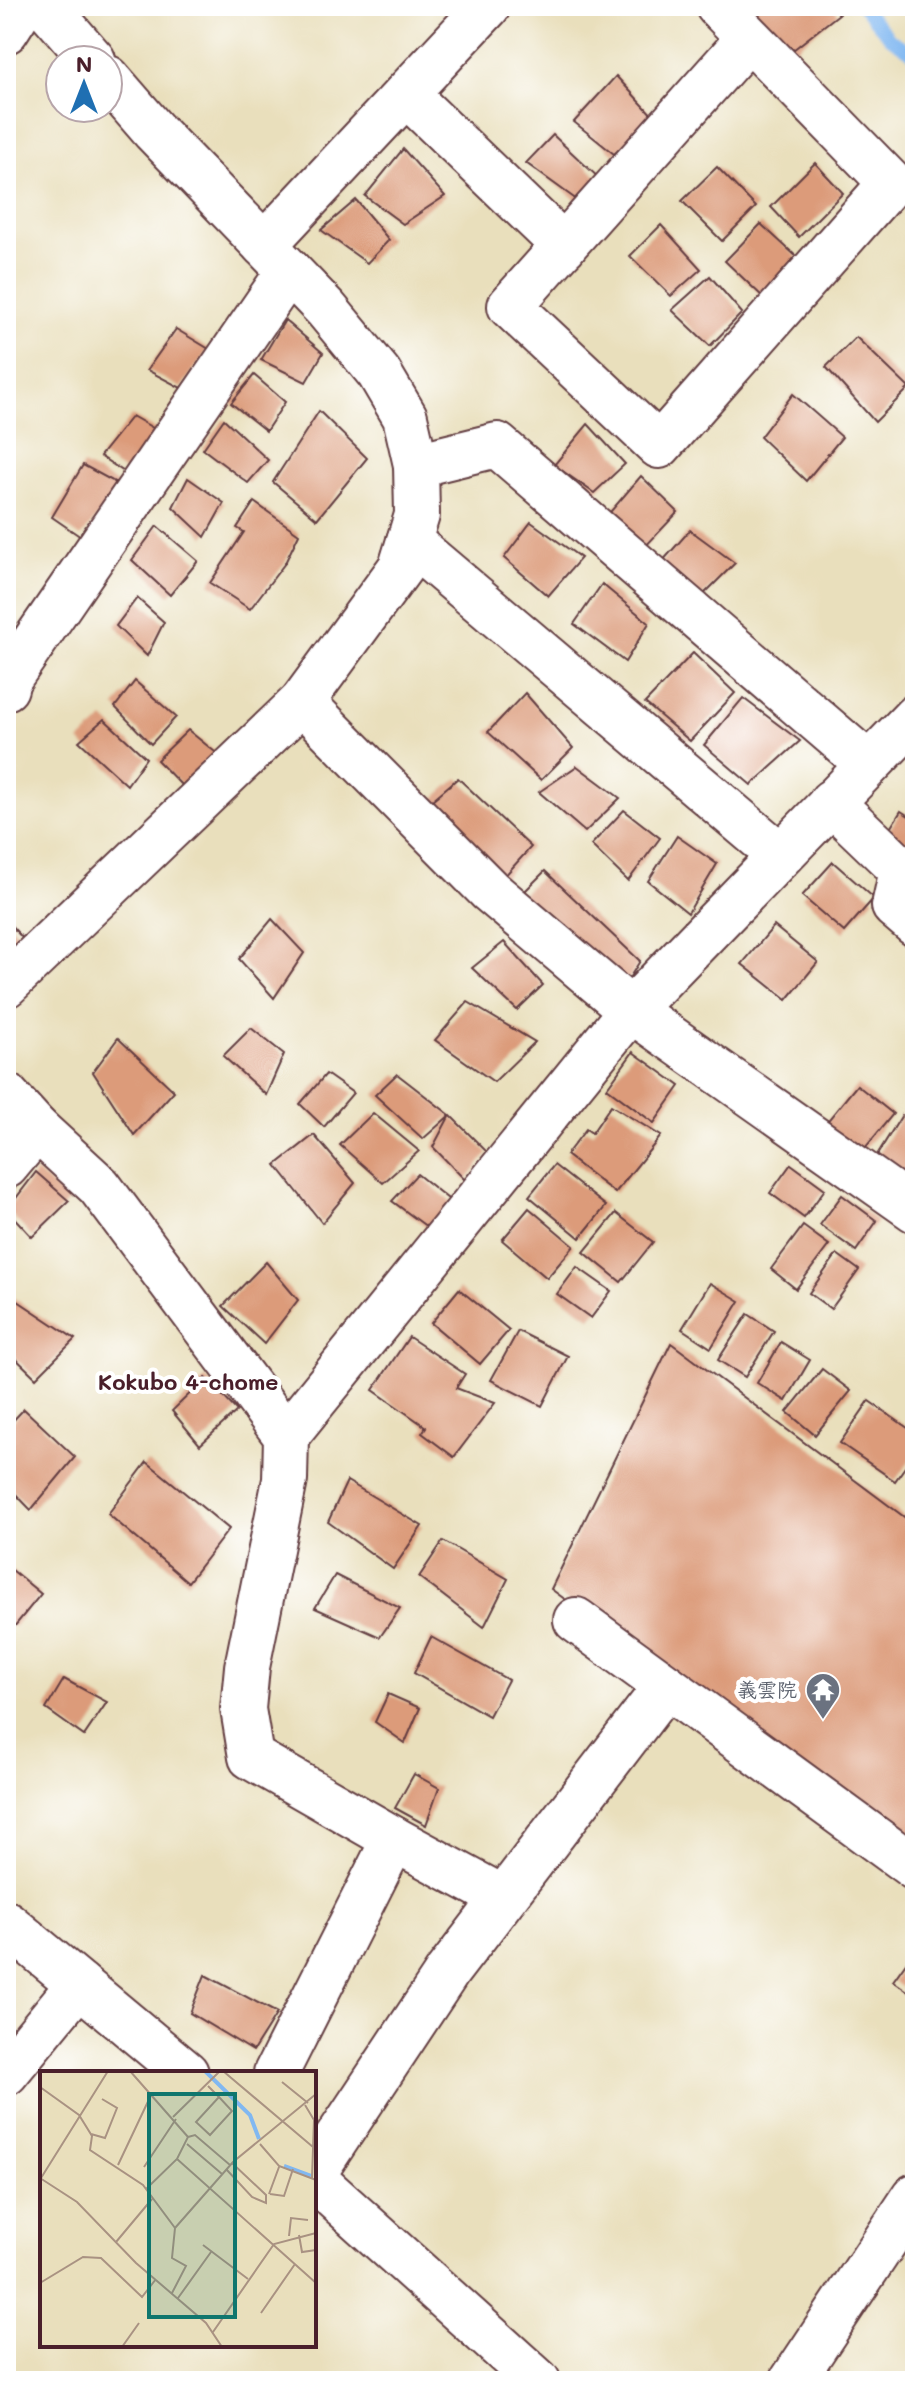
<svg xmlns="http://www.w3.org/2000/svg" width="921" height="2387" font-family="Mali,'Klee One',sans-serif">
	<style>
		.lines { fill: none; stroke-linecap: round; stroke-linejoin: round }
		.stream { stroke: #81b8f1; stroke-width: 12 }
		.building { fill: #dc9b7a }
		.minor-casing { stroke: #623c41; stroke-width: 48 }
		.minor { stroke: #fff; stroke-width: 44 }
		.labels { text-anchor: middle; stroke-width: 8; stroke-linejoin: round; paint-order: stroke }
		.worship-label { font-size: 20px; font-weight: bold; fill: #5b616d; stroke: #fff; text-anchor: end }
		.neighbourhood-label { font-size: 22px; font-weight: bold; fill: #4a1f2b; stroke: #fff }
		.inset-river { fill: none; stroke: #81b8f1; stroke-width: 4 }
		.inset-road { fill: none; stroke: #a99282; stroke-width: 2 }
		.view { fill: #0f766e; fill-opacity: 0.15; stroke: #0f766e; stroke-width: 4 }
		.inset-edge { fill: none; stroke: #4a1f2b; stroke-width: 4 }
	</style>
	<rect width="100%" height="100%" fill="#fff"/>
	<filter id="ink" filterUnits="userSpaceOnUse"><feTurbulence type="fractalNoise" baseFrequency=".0125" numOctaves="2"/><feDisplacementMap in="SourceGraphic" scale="16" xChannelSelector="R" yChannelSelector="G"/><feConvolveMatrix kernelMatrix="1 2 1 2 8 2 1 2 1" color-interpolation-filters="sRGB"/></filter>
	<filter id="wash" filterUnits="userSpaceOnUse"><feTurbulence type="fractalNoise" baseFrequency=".006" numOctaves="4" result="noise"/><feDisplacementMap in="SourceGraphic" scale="32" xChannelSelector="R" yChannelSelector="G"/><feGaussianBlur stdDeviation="1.8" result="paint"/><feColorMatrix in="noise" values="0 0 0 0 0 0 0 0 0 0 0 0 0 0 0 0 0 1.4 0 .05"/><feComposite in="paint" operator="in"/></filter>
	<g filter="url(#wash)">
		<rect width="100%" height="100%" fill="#e9dfbc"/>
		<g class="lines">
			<polyline class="stream" points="862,6 890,38 915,55"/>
		</g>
		<g id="blocks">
			<g class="building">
				<polygon points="744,6 831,6 839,14 793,50"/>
				<polygon points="616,76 655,118 614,154 574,122"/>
				<polygon points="553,135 601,180 581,203 526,163"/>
				<polygon points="403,149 445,196 403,224 365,196"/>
				<polygon points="815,163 843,193 799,237 771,207"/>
				<polygon points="717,167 756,207 722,241 682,201"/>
				<polygon points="356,200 389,240 367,263 321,230"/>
				<polygon points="761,224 798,258 764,298 725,261"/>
				<polygon points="661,225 701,269 671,296 630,256"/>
				<polygon points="710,276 742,313 710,346 672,310"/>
				<polygon points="285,320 323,353 306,382 261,360"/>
				<polygon points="176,329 209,349 181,388 147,370"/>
				<polygon points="856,337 909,388 875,422 826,367"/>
				<polygon points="254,375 285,402 266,431 231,403"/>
				<polygon points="793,394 842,437 806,481 760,437"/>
				<polygon points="319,411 367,458 317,519 273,482"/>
				<polygon points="132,416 160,432 132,477 100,456"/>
				<polygon points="224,419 268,460 248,483 203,449"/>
				<polygon points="588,424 625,464 594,493 554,465"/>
				<polygon points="83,465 122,486 81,537 52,517"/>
				<polygon points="641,476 678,512 643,549 605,518"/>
				<polygon points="188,478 224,503 205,537 173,507"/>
				<polygon points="254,502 299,534 285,563 250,609 210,583 244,532 237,528"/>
				<polygon points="531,522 581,558 548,596 504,558"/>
				<polygon points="157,526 198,561 170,595 132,560"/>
				<polygon points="690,530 735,563 700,598 661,563"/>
				<polygon points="602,584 649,623 625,662 574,624"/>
				<polygon points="137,598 164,622 147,656 116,626"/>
				<polygon points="693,653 735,693 690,741 645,703"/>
				<polygon points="135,681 176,717 151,744 115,707"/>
				<polygon points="525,693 573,748 541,780 488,732"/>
				<polygon points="743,698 800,741 751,785 704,745"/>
				<polygon points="104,719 146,758 127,785 79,741"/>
				<polygon points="188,730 220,756 186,790 157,760"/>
				<polygon points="577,766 620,798 585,832 539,792"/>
				<polygon points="458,778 531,847 502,879 425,806"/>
				<polygon points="624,810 660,838 628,881 591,845"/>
				<polygon points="901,811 915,820 915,853 884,838"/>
				<polygon points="677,836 717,864 688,913 648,881"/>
				<polygon points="833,862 874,898 844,932 802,896"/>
				<polygon points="545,871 640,961 626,983 519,897"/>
				<polygon points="272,919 304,953 274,998 239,959"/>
				<polygon points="6,920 26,942 6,959"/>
				<polygon points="774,926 818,962 787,1000 742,964"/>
				<polygon points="504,942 543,985 517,1010 472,968"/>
				<polygon points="468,1002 535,1042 494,1082 435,1040"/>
				<polygon points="251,1028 284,1054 266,1095 223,1056"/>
				<polygon points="118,1038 174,1091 134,1135 93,1072"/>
				<polygon points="633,1052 680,1086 654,1123 607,1088"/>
				<polygon points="326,1074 353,1093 324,1127 300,1104"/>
				<polygon points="397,1074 450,1115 488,1153 466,1181 433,1147 450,1115 423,1139 375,1095"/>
				<polygon points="857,1085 893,1114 861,1153 825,1124"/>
				<polygon points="611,1105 661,1136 615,1193 566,1155 586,1129 592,1133"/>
				<polygon points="373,1113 419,1151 383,1183 340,1145"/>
				<polygon points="902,1115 915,1124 915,1164 904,1182 872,1163"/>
				<polygon points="314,1135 355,1183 322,1223 276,1165"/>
				<polygon points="791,1164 825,1189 804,1218 770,1193"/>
				<polygon points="554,1165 606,1206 580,1238 529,1196"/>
				<polygon points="36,1172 69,1201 32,1237 7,1210"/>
				<polygon points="417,1174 453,1203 431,1230 392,1201"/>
				<polygon points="842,1195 877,1221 856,1251 820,1225"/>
				<polygon points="529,1208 574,1246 547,1278 502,1240"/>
				<polygon points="616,1213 653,1242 621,1282 584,1252"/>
				<polygon points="803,1226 829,1245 796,1289 771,1269"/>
				<polygon points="837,1254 859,1270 831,1309 809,1293"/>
				<polygon points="266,1262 298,1300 264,1344 223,1306"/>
				<polygon points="577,1267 611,1291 591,1318 557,1294"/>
				<polygon points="710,1283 740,1301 711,1348 682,1329"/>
				<polygon points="459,1289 509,1330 480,1364 431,1323"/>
				<polygon points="6,1293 75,1339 36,1378 6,1349"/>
				<polygon points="748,1314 774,1331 745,1377 718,1360"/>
				<polygon points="518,1331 568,1356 542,1406 491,1380"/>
				<polygon points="409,1337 465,1374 456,1388 495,1403 454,1457 422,1433 426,1427 373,1390"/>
				<polygon points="781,1342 810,1360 786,1401 757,1383"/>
				<polygon points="671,1343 915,1525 914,1856 551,1589"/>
				<polygon points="822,1369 851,1391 815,1435 787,1412"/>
				<polygon points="206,1378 237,1411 200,1445 172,1411"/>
				<polygon points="869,1401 915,1433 915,1453 895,1481 840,1443"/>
				<polygon points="24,1409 75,1457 31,1510 6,1484 6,1428"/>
				<polygon points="147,1462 229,1529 188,1582 108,1514"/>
				<polygon points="347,1481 422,1526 393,1569 328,1522"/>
				<polygon points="443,1541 508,1579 484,1627 419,1577"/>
				<polygon points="6,1565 41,1594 14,1627 6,1620"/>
				<polygon points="335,1575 400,1608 380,1637 315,1608"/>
				<polygon points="431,1637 508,1680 489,1716 414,1673"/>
				<polygon points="64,1679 107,1702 84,1736 46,1709"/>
				<polygon points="388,1694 420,1708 405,1743 375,1722"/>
				<polygon points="414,1774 439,1788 426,1825 395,1808"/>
				<polygon points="915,1950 915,1996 893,1981"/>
				<polygon points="205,1975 277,2013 253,2051 190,2013"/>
			</g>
		</g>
	</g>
	<g filter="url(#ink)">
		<use href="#blocks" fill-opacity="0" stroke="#623c41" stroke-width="2"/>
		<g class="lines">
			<defs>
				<g id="minor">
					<polyline points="46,6 93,60"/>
					<polyline points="718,6 891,183 659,446 510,306 749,38"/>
					<polyline points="6,31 22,6"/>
					<polyline points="406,94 564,246"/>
					<polyline points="264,245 488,6"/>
					<polyline points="416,465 497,445 868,764"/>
					<polyline points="409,541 780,855"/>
					<polyline points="6,688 8,680 289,271"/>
					<polyline points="302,702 490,891 631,1010 915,1210"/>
					<polyline points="831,802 902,870 894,906 915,924"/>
					<polyline points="6,985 302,702 401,567 417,515 416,465 405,417 379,373 326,309 154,131 108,78"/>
					<polyline points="6,1095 37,1129 99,1186 286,1436 285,1480 247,1667 243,1709 251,1757 394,1839 276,2073"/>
					<polyline points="6,1166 37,1129"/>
					<polyline points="286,1436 631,1010 915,717"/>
					<polyline points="576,1620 915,1868"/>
					<polyline points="394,1839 503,1898"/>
					<polyline points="6,1923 186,2073"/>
					<polyline points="6,2073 79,1984"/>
					<polyline points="314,2173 448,1971 666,1686"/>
					<polyline points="314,2179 538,2381"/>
					<polyline points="792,2381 915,2196"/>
				</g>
			</defs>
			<use href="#minor" class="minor-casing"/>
			<use href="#minor" class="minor"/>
		</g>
	</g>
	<defs>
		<symbol id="temple-pin" viewBox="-11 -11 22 30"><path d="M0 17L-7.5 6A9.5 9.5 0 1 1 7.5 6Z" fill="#6b7280" stroke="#fff"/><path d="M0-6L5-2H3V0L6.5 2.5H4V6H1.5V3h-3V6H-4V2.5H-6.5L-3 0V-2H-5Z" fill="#fff"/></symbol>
	</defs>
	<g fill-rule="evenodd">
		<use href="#temple-pin" x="803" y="1670" width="40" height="54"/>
	</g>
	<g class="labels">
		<g class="worship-label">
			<text x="797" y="1697">義雲院</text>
		</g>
		<g class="neighbourhood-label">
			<text x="188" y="1390">Kokubo 4-chome</text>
		</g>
	</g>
	<g transform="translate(40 2071)">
		<rect width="276" height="276" fill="#e9dfbc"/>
		<path class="inset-river" d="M 165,0 L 210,44 L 219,68M 244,95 L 271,105"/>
		<path class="inset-road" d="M 90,0 L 148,66 L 137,88 L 106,118M 183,0 L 273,76M 242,11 L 268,32M 168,15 L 179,26 L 192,40 L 170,64 L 156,51 L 179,26M 0,16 L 39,44 L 52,65 L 50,79 L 103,114 L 135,157 L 132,187 L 146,195 L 132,222M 265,34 L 274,49 L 272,107M 133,46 L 180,0M 51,63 L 65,67 L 77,37 L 62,28M 148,66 L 155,64 L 190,94M 147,73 L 182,103M 220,73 L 239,95 L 276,109M 137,88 L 276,212M 78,94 L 112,22M 104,96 L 136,48M 186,98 L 212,126 L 226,132 L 226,124 L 192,92M 0,107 L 37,131 L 96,192 L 166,252 L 182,276M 1,107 L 68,0M 229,123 L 239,96M 230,123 L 244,125 L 253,98M 135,157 L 193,91 L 276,23M 259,164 L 262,181 L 276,179M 249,165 L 251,147 L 268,149M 76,171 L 112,128M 163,174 L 208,208M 0,212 L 43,186 L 61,187 L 102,226 L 116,208M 138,227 L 171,181M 221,242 L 255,193M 173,261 L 234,173 L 276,162M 82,276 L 99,252"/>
		<path class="view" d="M 109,23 L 195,23 L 195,246 L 109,246 Z"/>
		<rect width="276" height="276" class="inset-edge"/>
	</g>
	<rect width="921" height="2387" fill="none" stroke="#fff" stroke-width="32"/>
	<g transform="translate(84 84)"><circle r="38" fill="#ffffff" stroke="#b7a5aa" stroke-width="2"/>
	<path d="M0-6L14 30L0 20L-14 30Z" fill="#1f6fb2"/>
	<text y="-12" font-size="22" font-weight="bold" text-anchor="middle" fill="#4a1f2b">N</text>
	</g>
</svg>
